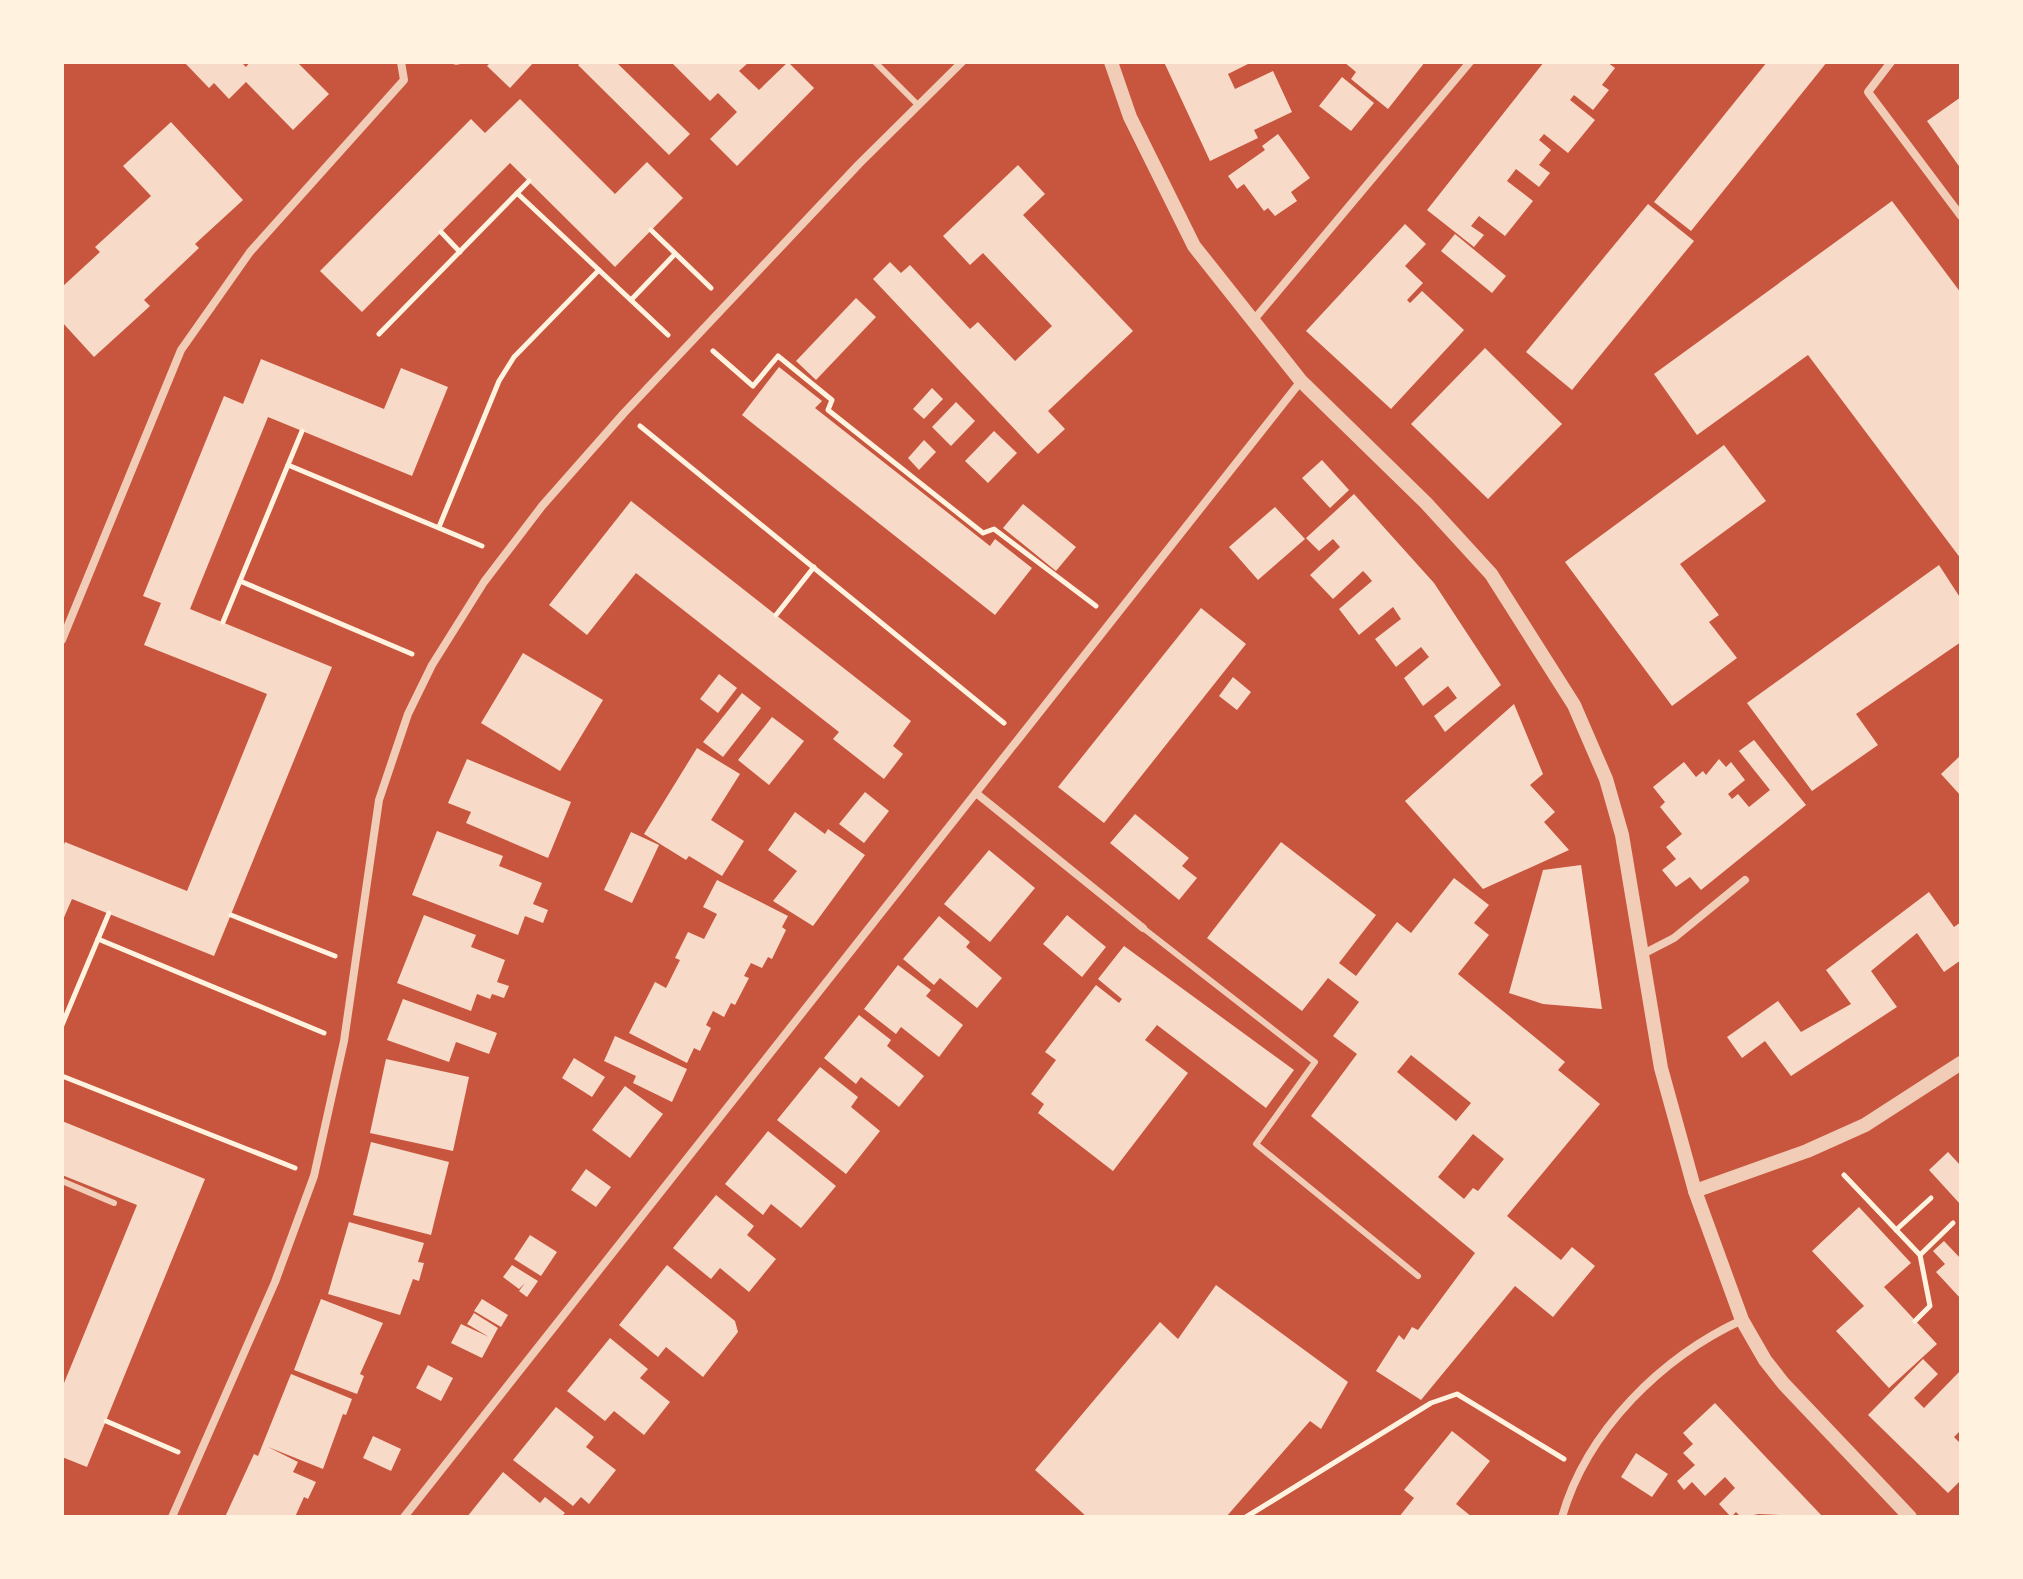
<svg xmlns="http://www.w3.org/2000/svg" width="2023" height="1579" font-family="'Roboto Condensed',sans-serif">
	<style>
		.building { fill: #f7dbc8; fill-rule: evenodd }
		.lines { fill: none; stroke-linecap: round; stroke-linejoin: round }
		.path { stroke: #fff3e0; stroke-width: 5 }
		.service { stroke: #f1ccb7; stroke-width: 6 }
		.minor { stroke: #f1ccb7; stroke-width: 8 }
		.tertiary { stroke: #f1ccb7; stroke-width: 14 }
	</style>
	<rect width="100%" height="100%" fill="#c8553d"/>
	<g class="building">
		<polygon points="184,62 241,62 246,67 250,62 297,62 329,94 293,130 246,82 229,99 214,83 209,88"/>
		<polygon points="491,62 534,62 510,88 487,66"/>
		<polygon points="582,62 616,62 690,134 669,155 578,65"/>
		<polygon points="671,62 749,62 739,71 759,90 788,62 814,88 737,166 710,139 737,112 718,93 710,101"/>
		<polygon points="1164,62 1252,62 1228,74 1235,89 1273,71 1292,112 1254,130 1258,138 1210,161"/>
		<polygon points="1344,62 1425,62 1388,109 1351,79 1356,72"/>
		<polygon points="1544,62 1607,62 1615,68 1602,85 1609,90 1593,110 1574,95 1570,100 1595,120 1568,153 1544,134 1539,140 1551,150 1539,165 1550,173 1539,187 1516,169 1507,181 1533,201 1505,236 1479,216 1471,226 1484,235 1474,247 1427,210"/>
		<polygon points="1767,62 1827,62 1691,231 1654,202"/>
		<polygon points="1342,77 1374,103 1351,131 1319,106"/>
		<polygon points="1961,97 1961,169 1927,121"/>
		<polygon points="520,99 615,194 647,162 683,198 615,267 510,163 362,312 320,271 471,119 485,133"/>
		<polygon points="171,122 243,200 195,244 199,248 144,300 150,306 94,357 62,322 62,287 100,252 95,247 151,196 123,166"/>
		<polygon points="1278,134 1310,178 1291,192 1297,201 1275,216 1268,208 1264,211 1244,184 1237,189 1228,176 1265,150 1262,146"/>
		<polygon points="1018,165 1045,194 1023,215 1133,331 1048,411 1065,429 1038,454 873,279 890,262 901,273 910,265 970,329 978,322 1015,361 1052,326 983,253 970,265 943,236"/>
		<polygon points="1892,201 1961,293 1961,559 1808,355 1697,435 1654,374"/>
		<polygon points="1648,204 1694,241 1572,390 1526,352"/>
		<polygon points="1405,224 1426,244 1405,266 1423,283 1407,300 1410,303 1422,291 1464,330 1391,409 1306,331"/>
		<polygon points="1455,234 1506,276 1492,293 1441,251"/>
		<polygon points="856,298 876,317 816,380 796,361"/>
		<polygon points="1485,348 1562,424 1488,499 1411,424"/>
		<polygon points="261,359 384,409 401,368 448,387 412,476 268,417 190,609 332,667 214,956 72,899 62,922 62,849 65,842 187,891 267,694 144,645 161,603 143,596 224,396 243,404"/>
		<polygon points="779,367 822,401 815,408 990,546 995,539 1032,568 995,615 742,415"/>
		<polygon points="932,388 943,399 924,419 913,409"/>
		<polygon points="956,402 975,421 951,446 932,427"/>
		<polygon points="994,431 1017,453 988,483 965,461"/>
		<polygon points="924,440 936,452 919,470 908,458"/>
		<polygon points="1724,445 1766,501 1680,564 1719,615 1709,622 1737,658 1672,706 1565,562"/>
		<polygon points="1322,460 1349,490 1330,508 1302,478"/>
		<polygon points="1354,494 1434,583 1501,685 1445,732 1434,716 1457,698 1448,686 1423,706 1404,678 1429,657 1421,647 1396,667 1375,639 1401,619 1393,607 1359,635 1339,609 1372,581 1367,575 1363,571 1333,599 1310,575 1340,547 1333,539 1319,551 1306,538"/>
		<polygon points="631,501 911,721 893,746 903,754 884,779 833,739 839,732 636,573 587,635 549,605"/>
		<polygon points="1023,504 1076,547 1056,571 1003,528"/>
		<polygon points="1275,507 1305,539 1258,580 1229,547"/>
		<polygon points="1939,565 1961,599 1961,642 1856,714 1878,745 1812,791 1747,703"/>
		<polygon points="1201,608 1246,644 1104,823 1058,787"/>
		<polygon points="523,653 603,700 560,771 481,723"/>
		<polygon points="719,674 737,688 718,713 700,699"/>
		<polygon points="1233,677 1251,692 1237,710 1219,696"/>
		<polygon points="742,693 761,708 723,757 703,742"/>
		<polygon points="1514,704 1543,774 1530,785 1555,812 1544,822 1569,850 1483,889 1405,801"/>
		<polygon points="772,717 804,741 769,785 738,760"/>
		<polygon points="1754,740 1806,805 1701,890 1690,877 1676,887 1662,870 1676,859 1666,847 1682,834 1660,807 1665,802 1653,787 1684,762 1696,777 1703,771 1706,775 1719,759 1726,767 1731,762 1745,780 1728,794 1732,799 1738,794 1749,807 1770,790 1739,751"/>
		<polygon points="697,748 740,774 711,820 744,841 722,876 689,856 686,860 644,834"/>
		<polygon points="1961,755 1961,796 1941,774"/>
		<polygon points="467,759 571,802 548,858 466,823 471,812 448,803"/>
		<polygon points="865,792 889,811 864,843 839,824"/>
		<polygon points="795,812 825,834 828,829 865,855 813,926 773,901 797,871 768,850"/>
		<polygon points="1135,814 1189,858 1182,866 1197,878 1179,900 1110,843"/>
		<polygon points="437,831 503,856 499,866 542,883 533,904 548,910 543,923 525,916 518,935 412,895"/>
		<polygon points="631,832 659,845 632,903 604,890"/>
		<path d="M 1281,842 L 1376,915 L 1339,963 L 1356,976 L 1397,922 L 1411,933 L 1454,878 L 1489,905 L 1474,923 L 1489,935 L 1458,974 L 1565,1062 L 1558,1070 L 1600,1104 L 1507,1216 L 1561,1260 L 1572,1247 L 1595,1266 L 1553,1317 L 1515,1286 L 1421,1400 L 1376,1371 L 1399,1335 L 1404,1340 L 1412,1327 L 1418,1330 L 1475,1253 L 1311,1116 L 1357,1054 L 1333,1036 L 1359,1002 L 1328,978 L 1302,1011 L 1207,938 ZM 1411,1055 L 1471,1103 L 1456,1121 L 1397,1072 ZM 1473,1134 L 1504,1159 L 1478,1191 L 1473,1188 L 1464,1199 L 1438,1177 Z"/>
		<polygon points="989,850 1035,888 990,942 944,904"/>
		<polygon points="1581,865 1602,1009 1543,1004 1509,993 1543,870"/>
		<polygon points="717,880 788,916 782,927 786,930 772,959 768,957 762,968 751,963 744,976 749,978 735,1005 731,1003 724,1017 713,1011 706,1025 711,1028 700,1051 694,1048 687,1063 629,1033 655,982 666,988 680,960 675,958 688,932 704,939 717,914 703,907"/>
		<polygon points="1929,892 1954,927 1961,922 1961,960 1944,972 1917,933 1871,971 1897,1007 1791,1076 1765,1041 1742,1058 1727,1037 1778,1001 1801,1032 1851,1004 1826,970"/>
		<polygon points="424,915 476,935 471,947 505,960 497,982 509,986 504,998 492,994 490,999 477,994 471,1011 397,983"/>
		<polygon points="1067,915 1106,947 1082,977 1043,944"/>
		<polygon points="939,916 970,942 966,947 1002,978 977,1008 940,978 934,985 903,959"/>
		<polygon points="1124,946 1294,1070 1266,1108 1157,1025 1145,1040 1188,1073 1113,1171 1038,1113 1044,1104 1031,1094 1056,1060 1045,1052 1096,985 1119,1003 1122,999 1098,979"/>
		<polygon points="898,965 931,990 926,996 963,1025 939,1057 901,1027 896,1034 864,1009"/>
		<polygon points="403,999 497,1033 489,1054 456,1042 449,1062 387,1040"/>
		<polygon points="859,1015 891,1040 887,1046 924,1076 899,1107 861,1077 856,1084 824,1058"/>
		<polygon points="615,1036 687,1069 672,1102 633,1083 636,1076 604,1061"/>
		<polygon points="574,1058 605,1077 592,1097 562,1078"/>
		<polygon points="386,1059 469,1077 453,1151 370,1133"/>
		<polygon points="820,1067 858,1097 851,1107 880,1131 846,1174 777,1120"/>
		<polygon points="625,1086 663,1114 630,1158 592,1130"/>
		<polygon points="62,1121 205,1179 87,1467 62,1457 62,1388 137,1205 62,1175"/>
		<polygon points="768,1131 836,1186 801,1228 771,1204 763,1215 725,1184"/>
		<polygon points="371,1142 449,1162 431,1235 353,1215"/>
		<polygon points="1948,1152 1961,1166 1961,1205 1929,1170"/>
		<polygon points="586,1169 611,1187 596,1207 571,1190"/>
		<polygon points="716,1195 754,1226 747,1235 776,1259 749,1292 720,1268 711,1279 673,1248"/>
		<polygon points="1859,1207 1911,1263 1884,1287 1937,1344 1889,1388 1836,1331 1864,1306 1812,1251"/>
		<polygon points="349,1222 424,1243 418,1262 424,1263 419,1281 413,1279 400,1315 328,1294"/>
		<polygon points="530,1235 557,1252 541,1276 514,1259"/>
		<polygon points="1944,1241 1961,1259 1961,1299 1936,1272 1945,1264 1933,1251"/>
		<polygon points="512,1265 538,1281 527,1297 519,1291 525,1283 519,1289 503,1277"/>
		<polygon points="667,1265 735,1321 738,1332 703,1377 666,1347 658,1357 619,1325"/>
		<polygon points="1216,1285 1348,1382 1321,1429 1310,1421 1226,1517 1087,1517 1035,1470 1160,1322 1178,1339"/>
		<polygon points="321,1299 383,1323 360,1374 364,1376 357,1394 294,1370"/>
		<polygon points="482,1299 508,1315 501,1327 474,1311"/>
		<polygon points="474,1313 498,1328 482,1358 451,1343 461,1324 489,1337 467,1324"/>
		<polygon points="610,1338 648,1369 640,1378 670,1402 644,1435 614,1411 605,1421 567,1391"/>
		<polygon points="1923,1359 1938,1374 1914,1398 1924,1408 1961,1370 1961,1430 1954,1437 1961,1444 1961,1480 1948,1493 1868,1415"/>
		<polygon points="428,1365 453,1378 441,1401 416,1388"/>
		<polygon points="291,1374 352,1399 346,1415 343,1414 323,1469 268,1447 298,1462 293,1472 316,1482 308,1499 304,1497 295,1517 225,1517 254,1454 258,1456"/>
		<polygon points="1715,1403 1762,1453 1823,1517 1759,1514 1741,1517 1736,1512 1731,1517 1719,1504 1735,1488 1725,1477 1705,1496 1692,1482 1684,1490 1677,1481 1695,1465 1683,1453 1693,1444 1683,1433"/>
		<polygon points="556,1407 594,1437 586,1447 616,1470 589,1504 581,1497 573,1506 513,1460"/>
		<polygon points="1452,1431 1490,1461 1456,1504 1472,1517 1399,1517 1414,1498 1404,1490"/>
		<polygon points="373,1436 401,1449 391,1471 363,1458"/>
		<polygon points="1636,1453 1668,1474 1652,1497 1621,1477"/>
		<polygon points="503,1472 540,1503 545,1497 565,1513 561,1517 467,1517"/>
	</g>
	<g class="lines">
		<g class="path">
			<polyline points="455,62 458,62"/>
			<polyline points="517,193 668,335"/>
			<polyline points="651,230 711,288"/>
			<polyline points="441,232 460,252"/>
			<polyline points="631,300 675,254"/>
			<polyline points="379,334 529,181"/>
			<polyline points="713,351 753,386 778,356 832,400 828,410 983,533 994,529 1096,606"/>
			<polyline points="640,426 1004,723"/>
			<polyline points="288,465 482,546"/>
			<polyline points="439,527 499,381 514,357 599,270"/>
			<polyline points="240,581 412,654"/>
			<polyline points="776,615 814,567"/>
			<polyline points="223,622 302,431"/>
			<polyline points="231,915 335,956"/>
			<polyline points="98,939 324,1033"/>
			<polyline points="62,1025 109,913"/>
			<polyline points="62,1076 295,1168"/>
			<polyline points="1844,1175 1920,1255 1930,1306 1915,1321"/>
			<polyline points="1896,1230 1931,1198"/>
			<polyline points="1920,1255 1953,1223"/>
			<polyline points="106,1421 178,1452"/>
			<polyline points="1246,1517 1431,1403 1457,1394 1564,1459"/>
		</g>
		<g class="service">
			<polyline points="875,62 917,104"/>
			<polyline points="1143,928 1315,1062 1256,1144 1418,1276"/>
			<polyline points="62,1181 114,1203"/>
		</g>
		<g class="minor">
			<polyline points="1891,62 1868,92 1961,216"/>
			<polyline points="1252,322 1470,62"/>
			<polyline points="62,640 181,350 250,252 404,80 401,62"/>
			<polyline points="976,793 1143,928"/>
			<polyline points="1643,954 1674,938 1745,880"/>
			<polyline points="172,1517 275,1282 314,1176 344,1041 379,800 408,714 432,665 484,582 542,506 624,413 859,164 962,62"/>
			<polyline points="404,1517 1301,381"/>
			<path d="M 1562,1517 C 1587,1430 1662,1357 1742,1320"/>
		</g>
		<g class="tertiary">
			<polyline points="1111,62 1130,117 1194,246 1301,381 1426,503 1491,574 1574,705 1606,779 1622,835 1661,1068 1695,1191 1742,1320 1765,1360 1783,1383 1910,1517"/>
			<polyline points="1695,1191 1807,1151 1865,1125 1961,1063"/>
		</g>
	</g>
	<rect width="2023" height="1579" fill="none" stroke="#fff3e0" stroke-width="128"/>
</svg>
